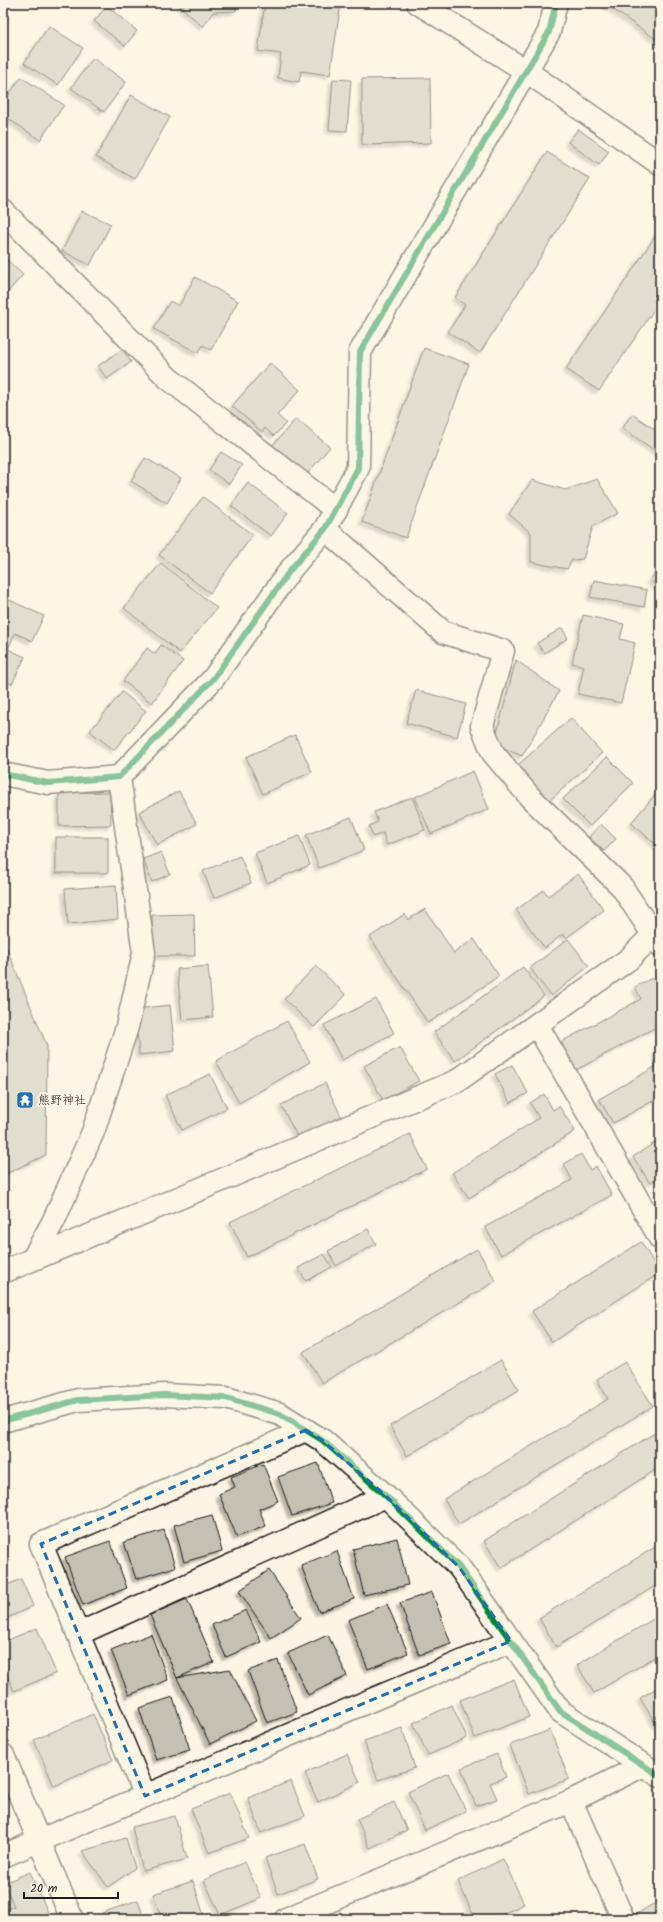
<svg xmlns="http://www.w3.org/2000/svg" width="663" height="1922" font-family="Kalam,'Klee One',sans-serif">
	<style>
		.building { fill: #c4c0b3; stroke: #1c1c1c; filter: url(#shadow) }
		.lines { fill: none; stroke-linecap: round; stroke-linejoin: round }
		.minor-casing { stroke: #1c1c1c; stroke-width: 25 }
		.minor { stroke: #fcf5e5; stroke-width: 22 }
		.cycleway-casing { stroke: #fcf5e5; stroke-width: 8 }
		.cycleway { stroke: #00873e; stroke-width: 6 }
		.marked { fill: none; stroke: #1f6fb2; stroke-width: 3; stroke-dasharray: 8 5; stroke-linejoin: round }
		.labels { text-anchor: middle; stroke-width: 4; stroke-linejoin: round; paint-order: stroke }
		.poi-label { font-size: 12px; fill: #1c1c1c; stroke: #fcf5e5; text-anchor: start }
	</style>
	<defs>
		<filter id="shadow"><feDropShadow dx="-3.5" dy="3.5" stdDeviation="1" flood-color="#0004"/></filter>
	</defs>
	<rect width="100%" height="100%" fill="#fcf5e5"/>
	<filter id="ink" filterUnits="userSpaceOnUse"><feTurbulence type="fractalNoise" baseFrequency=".025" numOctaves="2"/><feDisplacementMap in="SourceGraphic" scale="8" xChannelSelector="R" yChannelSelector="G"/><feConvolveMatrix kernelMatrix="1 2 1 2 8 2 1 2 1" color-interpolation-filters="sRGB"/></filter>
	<g filter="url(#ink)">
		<g class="building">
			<polygon points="181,3 237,3 236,11 213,12 203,27 180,6"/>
			<polygon points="265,3 301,3 340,9 330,75 301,71 299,82 278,78 281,54 258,51"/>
			<polygon points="604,3 660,3 660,42"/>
			<polygon points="107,6 137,31 125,46 94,21"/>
			<polygon points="49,26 83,48 58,85 24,63"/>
			<polygon points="93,58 126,82 104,112 71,88"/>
			<polygon points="21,77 64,105 40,140 3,115 3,103"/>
			<polygon points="430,78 431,143 362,145 362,79"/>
			<polygon points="333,79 351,80 347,131 329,130"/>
			<polygon points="131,95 170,117 135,179 96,157"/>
			<polygon points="578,129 609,151 599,165 568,142"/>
			<polygon points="547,152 590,179 480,353 448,332 465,305 455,298"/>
			<polygon points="82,211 111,224 90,265 62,251"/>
			<polygon points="660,229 660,301 599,391 566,369"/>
			<polygon points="3,256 23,275 3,297"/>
			<polygon points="195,277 238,301 211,350 203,345 198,353 154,329 170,301 179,306"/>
			<polygon points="424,348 469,364 406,538 362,522"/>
			<polygon points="122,349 131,362 107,379 98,366"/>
			<polygon points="270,363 300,390 277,415 286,423 274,436 265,428 262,432 232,406"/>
			<polygon points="632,414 660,433 660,454 622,428"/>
			<polygon points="296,419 330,447 306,475 272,446"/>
			<polygon points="221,452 242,465 229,484 209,470"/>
			<polygon points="145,458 181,478 167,503 131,481"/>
			<polygon points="597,479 618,513 593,526 583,559 572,560 567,569 531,562 531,533 509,514 532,480 565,490"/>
			<polygon points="248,483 288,513 271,536 231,506"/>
			<polygon points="203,497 253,535 210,593 159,555"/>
			<polygon points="161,563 217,608 180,653 124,608"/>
			<polygon points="660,567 660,588 650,580"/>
			<polygon points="594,580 647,590 644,607 590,597"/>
			<polygon points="3,597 44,616 32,641 15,633 8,649 25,657 12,684 3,680"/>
			<polygon points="583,615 624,624 620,639 635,643 621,703 578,694 584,666 572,663"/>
			<polygon points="562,628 568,638 544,653 537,643"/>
			<polygon points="161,645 183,661 152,703 123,681 147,648 155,654"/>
			<polygon points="516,660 559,691 522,756 494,744"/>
			<polygon points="416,690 466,704 457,737 406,723"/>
			<polygon points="122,692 146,711 114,750 90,731"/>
			<polygon points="571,718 602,753 549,801 518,765"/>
			<polygon points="295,735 312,772 263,794 246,757"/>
			<polygon points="607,757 633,783 590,826 563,799"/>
			<polygon points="473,771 489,809 431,834 415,797"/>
			<polygon points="660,789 660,848 631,823"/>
			<polygon points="179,791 197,824 157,845 139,812"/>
			<polygon points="110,792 111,825 59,826 59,793"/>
			<polygon points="412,797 425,830 387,845 383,833 373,837 369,826 378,822 374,812"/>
			<polygon points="351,817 364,850 319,868 306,835"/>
			<polygon points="601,824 616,839 604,851 589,837"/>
			<polygon points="299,836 310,865 267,883 255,853"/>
			<rect x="56" y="837" width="52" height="36"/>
			<polygon points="161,852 170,874 152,882 143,859"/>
			<polygon points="240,856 251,883 214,898 203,871"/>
			<polygon points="578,874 604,910 566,938 563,934 545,948 516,910 544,890 548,896"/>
			<polygon points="116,885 118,919 68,924 65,889"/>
			<polygon points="425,909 454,953 474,939 499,976 428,1023 370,937 405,914 408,920"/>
			<polygon points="194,914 195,956 152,956 152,915"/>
			<polygon points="568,939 589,966 551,996 530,968"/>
			<polygon points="3,942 5,944 47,1046 46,1155 3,1175"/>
			<polygon points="208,966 213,1017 182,1020 177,969"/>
			<polygon points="316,966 346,995 314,1027 284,999"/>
			<polygon points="523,967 544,996 455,1061 434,1032"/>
			<polygon points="652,978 658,990 660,989 660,1025 576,1070 561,1042 641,999 635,987"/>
			<polygon points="376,999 394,1033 342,1060 324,1025"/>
			<polygon points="170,1005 175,1051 139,1055 135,1009"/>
			<polygon points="287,1021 310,1062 239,1103 216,1061"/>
			<polygon points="400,1047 419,1081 383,1100 364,1066"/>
			<polygon points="660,1050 660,1061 655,1052"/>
			<polygon points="660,1064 660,1097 613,1123 599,1099"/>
			<polygon points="512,1065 528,1093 510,1103 495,1074"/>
			<polygon points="210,1074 227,1108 182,1130 165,1095"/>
			<polygon points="325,1083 342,1118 299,1140 281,1105"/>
			<polygon points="544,1094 553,1110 559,1106 575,1131 469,1198 452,1173 539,1118 530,1103"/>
			<polygon points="410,1134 427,1169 247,1257 230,1222"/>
			<polygon points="660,1139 660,1176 650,1183 633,1157"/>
			<polygon points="581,1154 590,1170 596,1166 612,1195 501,1255 485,1227 572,1180 564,1164"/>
			<polygon points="368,1229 376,1244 336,1266 328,1251"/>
			<polygon points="641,1242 660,1273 552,1342 532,1311"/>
			<polygon points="477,1249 496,1281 322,1383 303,1352"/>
			<polygon points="324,1254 332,1267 306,1281 298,1268"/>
			<polygon points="501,1360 519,1390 407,1456 390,1426"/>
			<polygon points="625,1362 653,1406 459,1524 444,1499 608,1399 597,1379"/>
			<polygon points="656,1432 660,1439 660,1467 501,1568 484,1541"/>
			<polygon points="318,1463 332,1503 292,1516 278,1477"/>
			<polygon points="263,1464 278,1501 259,1509 266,1526 237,1537 219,1494 235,1487 231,1477"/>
			<polygon points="212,1515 222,1551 184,1562 174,1525"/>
			<polygon points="164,1530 175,1567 136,1579 124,1542"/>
			<polygon points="397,1538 408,1585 364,1595 353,1549"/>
			<polygon points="110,1541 127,1588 83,1605 65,1557"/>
			<polygon points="660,1544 660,1583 556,1647 539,1618"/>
			<polygon points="337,1551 354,1599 319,1612 301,1565"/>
			<polygon points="269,1570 301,1618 271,1638 239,1591"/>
			<polygon points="21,1579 33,1606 3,1620 3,1587"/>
			<polygon points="432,1592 451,1644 419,1655 400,1603"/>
			<polygon points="187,1599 214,1662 177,1678 150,1615"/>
			<polygon points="387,1604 408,1653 368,1669 348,1620"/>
			<polygon points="246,1610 261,1642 226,1657 212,1625"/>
			<polygon points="660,1615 660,1654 594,1693 577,1665"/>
			<polygon points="37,1628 56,1673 14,1691 3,1666 3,1642"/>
			<polygon points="151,1634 168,1680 129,1695 111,1650"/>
			<polygon points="328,1635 347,1676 308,1695 288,1653"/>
			<polygon points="278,1660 297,1712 267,1723 248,1671"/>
			<polygon points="230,1669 256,1721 210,1744 177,1678"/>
			<polygon points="514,1679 529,1717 475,1738 460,1700"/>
			<polygon points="660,1686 660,1725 657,1726 640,1698"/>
			<polygon points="173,1697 190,1750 156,1760 139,1708"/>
			<polygon points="452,1705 467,1738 428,1755 413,1723"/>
			<polygon points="93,1714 113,1760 54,1786 34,1740"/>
			<polygon points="402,1728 415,1768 378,1780 364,1741"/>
			<polygon points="550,1730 569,1779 529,1794 510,1745"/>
			<polygon points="347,1754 360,1782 318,1802 305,1773"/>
			<polygon points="497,1754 506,1777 490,1783 497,1799 476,1806 461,1768"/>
			<polygon points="448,1773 466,1811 425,1830 408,1792"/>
			<polygon points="291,1781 305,1816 261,1833 248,1798"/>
			<polygon points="230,1793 249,1838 209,1853 191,1809"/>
			<polygon points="394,1802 407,1830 370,1848 357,1819"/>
			<polygon points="175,1816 187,1859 143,1871 132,1827"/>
			<polygon points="126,1838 135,1868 108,1887 82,1851"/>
			<polygon points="305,1844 318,1879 278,1894 265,1858"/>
			<polygon points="503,1859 524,1904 492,1919 475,1919 458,1881"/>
			<polygon points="245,1862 261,1898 220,1915 204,1880"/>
			<polygon points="30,1872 51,1919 3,1919 3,1911 14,1906 4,1883"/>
			<polygon points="193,1881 205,1919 162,1919 153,1894"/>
			<polygon points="138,1900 144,1919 104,1919 102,1913"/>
			<polygon points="657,1902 660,1909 660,1919 628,1919"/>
			<polygon points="405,1915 406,1919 394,1919"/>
		</g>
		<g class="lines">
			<defs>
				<g id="minor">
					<polyline points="418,3 526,71 660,164"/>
					<polyline points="3,211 168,378 336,510"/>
					<polyline points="325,529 443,632 503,651 482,726 493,753 530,797 622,887 660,945"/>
					<polyline points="3,774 48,783 119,777 213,679 291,569 325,529 358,468 360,352 549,32 556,3"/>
					<polyline points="537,1025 660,1238"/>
					<polyline points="34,1257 54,1220 93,1132 127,1027 144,953 119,777"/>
					<polyline points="3,1272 457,1081 629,959 654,934"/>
					<polyline points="3,1421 78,1400 164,1395 226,1398 280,1414 322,1440 386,1496 459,1567 560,1711 660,1776"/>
					<polyline points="78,1634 386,1496"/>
					<polyline points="3,1755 72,1919"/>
					<polyline points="145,1796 41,1544 306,1430"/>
					<polyline points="571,1801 623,1919"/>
					<polyline points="3,1856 511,1641"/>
					<polyline points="286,1919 571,1801 644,1765"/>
				</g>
			</defs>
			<use href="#minor" class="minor-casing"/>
			<use href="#minor" class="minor"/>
			<defs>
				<g id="cycleway">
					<polyline points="3,774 48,783 119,777 213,679 291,569 325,529 358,468 360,352 549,32 556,3"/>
					<polyline points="3,1421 78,1400 164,1395 226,1398 280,1414 322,1440 386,1496 459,1567 560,1711 660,1776"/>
				</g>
			</defs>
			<use href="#cycleway" class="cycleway-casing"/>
			<use href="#cycleway" class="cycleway"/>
		</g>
	</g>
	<path d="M0 0H663V1922H0ZM 306,1430 L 322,1440 L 386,1496 L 459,1567 L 511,1641 L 145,1796 L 41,1544 Z" fill="#fcf5e5" fill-opacity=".55" fill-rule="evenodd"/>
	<path class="marked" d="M 306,1430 L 322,1440 L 386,1496 L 459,1567 L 511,1641 L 145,1796 L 41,1544 Z"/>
	<defs>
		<symbol id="temple-square" viewBox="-11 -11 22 22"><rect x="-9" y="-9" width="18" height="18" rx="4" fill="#1f6fb2" stroke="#fcf5e5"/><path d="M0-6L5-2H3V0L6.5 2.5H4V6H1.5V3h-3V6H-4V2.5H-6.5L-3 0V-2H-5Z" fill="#fff"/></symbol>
	</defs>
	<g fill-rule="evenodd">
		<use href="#temple-square" x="15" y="1090" width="20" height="20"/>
	</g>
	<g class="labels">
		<g class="poi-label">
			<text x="38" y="1104">熊野神社</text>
		</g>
	</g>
	<rect width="663" height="1922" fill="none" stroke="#fcf5e5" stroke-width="16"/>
	<rect x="8" y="8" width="647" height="1906" fill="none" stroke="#1c1c1c" stroke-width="1.5" filter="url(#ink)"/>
	<path d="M24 1892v6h94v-6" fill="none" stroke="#1c1c1c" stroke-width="2"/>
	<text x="30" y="1892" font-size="12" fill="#1c1c1c" stroke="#fcf5e5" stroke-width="3" paint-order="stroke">20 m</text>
</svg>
